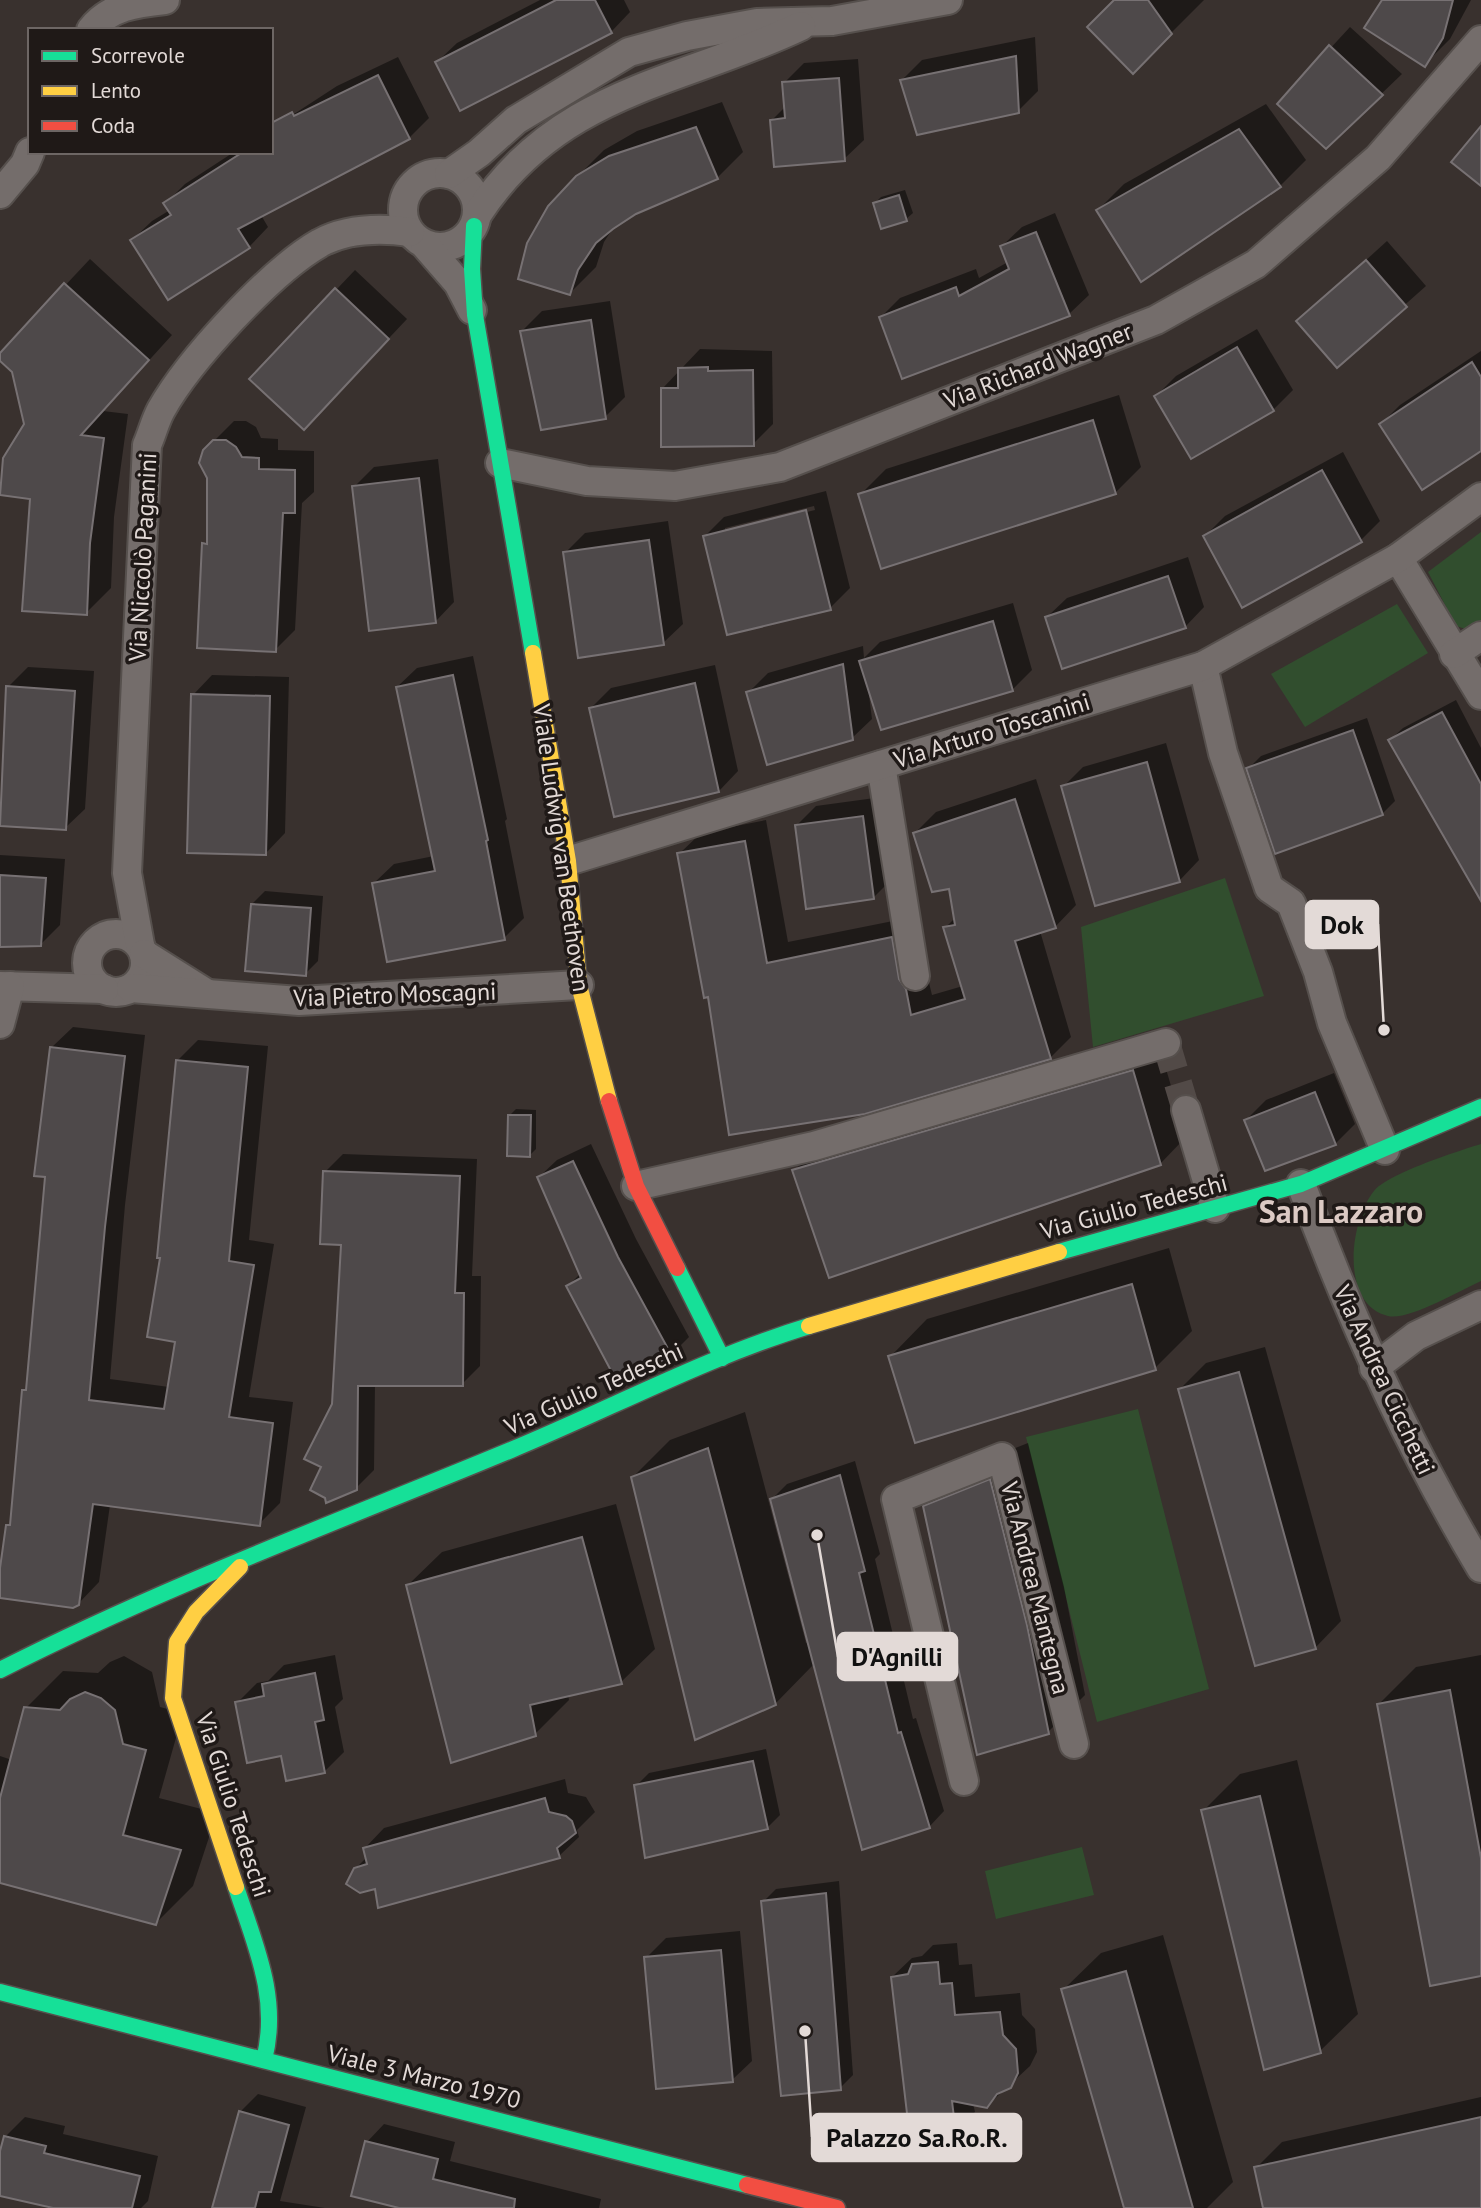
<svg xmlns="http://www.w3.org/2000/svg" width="1481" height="2208" font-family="'PT Sans',sans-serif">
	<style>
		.green { fill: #314e2e }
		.shadow { fill: #0007; fill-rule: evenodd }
		.building { fill: #4e494a; stroke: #777173; stroke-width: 2 }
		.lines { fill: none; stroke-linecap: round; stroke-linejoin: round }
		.street-tunnel { stroke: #524a47; stroke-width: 28; stroke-dasharray: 28 14; stroke-linecap: butt }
		.street-casing { stroke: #56504d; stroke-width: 32 }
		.fast-casing { stroke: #56504d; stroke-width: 19 }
		.slow-casing { stroke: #56504d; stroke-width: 19 }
		.jam-casing { stroke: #56504d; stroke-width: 19 }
		.street { stroke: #746d6b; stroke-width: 28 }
		.fast { stroke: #16e098; stroke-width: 16 }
		.slow { stroke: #ffcf43; stroke-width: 16 }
		.jam { stroke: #f24e42; stroke-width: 16 }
		.labels { text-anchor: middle; stroke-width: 7; stroke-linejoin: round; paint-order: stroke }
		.street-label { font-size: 24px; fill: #e3dad7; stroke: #1f1917 }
		.district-label { font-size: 32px; font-weight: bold; fill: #dccac4; stroke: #1f1917 }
		.leader { fill: none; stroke: #e3dad7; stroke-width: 2.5 }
		.callout-dot { fill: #e3dad7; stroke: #1f1917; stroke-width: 2.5 }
		.callout { fill: #e3dad7; stroke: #e3dad7; stroke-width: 2.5 }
		.callout-label { font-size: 26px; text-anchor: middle; font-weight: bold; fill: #111 }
	</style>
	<rect width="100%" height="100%" fill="#39312e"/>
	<g class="green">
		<polygon points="1481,532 1481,628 1469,630 1456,626 1428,572"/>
		<polygon points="1397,604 1428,653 1305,727 1271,674"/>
		<polygon points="1225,878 1264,996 1093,1047 1081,927"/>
		<path d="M 1481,1144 L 1481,1281 C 1459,1291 1408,1321 1388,1316 C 1339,1304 1350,1220 1374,1191 C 1387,1174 1458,1151 1481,1144 Z"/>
		<polygon points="1138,1409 1209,1689 1097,1722 1026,1437"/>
		<polygon points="1082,1847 1094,1895 996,1919 985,1871"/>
	</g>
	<g class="shadow">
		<polygon points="540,0 624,0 630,12 611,32 437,62 457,43"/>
		<polygon points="1116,0 1204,0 1133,71"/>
		<polygon points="1384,0 1471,0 1450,39 1424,65"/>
		<polygon points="1350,27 1402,74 1326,147 1279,104"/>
		<polygon points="1035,37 1038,91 1018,111 902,80 922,60"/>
		<polygon points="398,57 429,118 409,138 261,215 268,227 249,247 132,240 152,221 170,210 166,203 185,184 234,152 271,152 271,129 337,86"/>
		<polygon points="858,59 864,140 844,159 772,120 786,106 784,83 804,63"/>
		<polygon points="722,102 743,152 717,178 635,212 615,225 604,242 596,267 570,293 577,177 604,150 637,131"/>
		<polygon points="1266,104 1306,160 1280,186 1098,210 1124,184"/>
		<polygon points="905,190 913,213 906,219 875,203 881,197"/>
		<polygon points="1055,213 1089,295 1069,314 881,317 900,298 976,269 979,278 1008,262 1002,246 1022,227"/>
		<polygon points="1387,241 1426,286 1337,365 1299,321"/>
		<polygon points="90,259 172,335 103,411 128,414 114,517 111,588 86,613 32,498 0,494 4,458 25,424 13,371 0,355"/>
		<polygon points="355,270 407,319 323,408 336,290"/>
		<polygon points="610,301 625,397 605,417 522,331 542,311"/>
		<polygon points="1257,329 1293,390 1273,410 1156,396 1176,376"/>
		<polygon points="700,349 772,351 773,424 753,444 662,389"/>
		<polygon points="1481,351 1481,449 1381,424 1400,405"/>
		<polygon points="1119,395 1141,467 1115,493 860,495 886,469"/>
		<polygon points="234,421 246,421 256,427 261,438 278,439 278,450 314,451 314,492 302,503 295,630 275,650 204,544 209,539 209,478 204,451"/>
		<polygon points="1343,452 1380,521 1361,540 1205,536 1225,516"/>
		<polygon points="438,459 454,602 435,622 354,487 374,467"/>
		<path d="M 826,491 L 850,588 L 830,608 L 704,537 L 724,517 ZM 814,506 L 815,510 L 725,532 L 725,528 Z"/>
		<polygon points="668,521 683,624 663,643 565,553 585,533"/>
		<polygon points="1188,557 1204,607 1185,627 1047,617 1067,598"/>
		<polygon points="1013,603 1032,670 1012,690 869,695 872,719 852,738 748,693 768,673 863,646 864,658 880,642"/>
		<polygon points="473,656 507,819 505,821 524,918 504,938 374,883 394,864 434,856 397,687 417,668"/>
		<polygon points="715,665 738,771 719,791 591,708 611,688"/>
		<polygon points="28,667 94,671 85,809 65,828 0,824 8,687"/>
		<polygon points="212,675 289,677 285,833 266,853 193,695"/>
		<polygon points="1456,700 1481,748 1481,867 1390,740 1403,728"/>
		<polygon points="1367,718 1395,801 1382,814 1248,769 1261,756"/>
		<polygon points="1166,743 1199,860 1180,880 1096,904 1063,787 1083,767"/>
		<polygon points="1036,779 1076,905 1055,927 1040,931 1071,1037 1050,1058 710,995 679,854 701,833 766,820 788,942 913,917 932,995 963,986 945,928 956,917 951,887 915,833 936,812"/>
		<polygon points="882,797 893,878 873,898 797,825 816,806"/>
		<polygon points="0,855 65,859 60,925 40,945 0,945"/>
		<polygon points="265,891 323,896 318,961 305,974 252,904"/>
		<polygon points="73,1027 145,1035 125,1205 110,1379 169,1387 177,1340 162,1256 177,1061 198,1040 268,1046 249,1240 274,1244 249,1397 293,1402 280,1503 259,1524 110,1505 99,1582 78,1604 0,1596 8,1526 12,1521 24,1391 29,1386 47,1176 52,1047"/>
		<polygon points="1159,1045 1186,1137 1160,1164 794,1171 820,1145"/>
		<polygon points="1334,1073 1355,1124 1335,1144 1246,1120 1266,1100"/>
		<polygon points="516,1109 536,1110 536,1149 530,1155 509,1116"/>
		<polygon points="591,1144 636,1239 689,1337 671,1355 568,1286 581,1273 539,1177 557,1160"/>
		<polygon points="343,1154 477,1159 472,1276 481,1276 480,1366 462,1384 375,1384 374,1470 356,1488 323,1467 333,1404 343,1243 325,1172"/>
		<polygon points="1169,1248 1192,1331 1155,1368 890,1357 927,1319"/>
		<polygon points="1265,1347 1341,1621 1315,1648 1180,1389 1206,1363"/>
		<polygon points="745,1412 806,1643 809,1642 772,1499 787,1484 855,1461 880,1554 875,1559 913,1719 916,1718 944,1811 929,1827 815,1663 775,1704 633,1477 670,1440"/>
		<polygon points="1028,1443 1064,1587 1085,1695 1048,1732 925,1507 962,1469"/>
		<polygon points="616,1504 655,1649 621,1682 568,1694 569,1700 535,1734 408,1585 442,1552"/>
		<polygon points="335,1655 343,1699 335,1707 344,1752 325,1771 283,1754 237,1703 257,1683 268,1681 284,1665"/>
		<polygon points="1481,1655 1481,1974 1378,1705 1416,1667"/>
		<polygon points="124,1656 152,1672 160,1707 183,1713 159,1798 217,1813 193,1886 156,1923 0,1881 0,1756 12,1760 26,1708 63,1671 98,1673 110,1662"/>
		<polygon points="766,1749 780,1815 767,1828 636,1786 649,1773"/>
		<polygon points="1297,1760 1358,2014 1320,2051 1203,1811 1240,1774"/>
		<polygon points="565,1779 568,1793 586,1797 595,1812 577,1830 579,1837 559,1856 376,1887 355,1869 367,1857 365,1848 384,1828"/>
		<polygon points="839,1881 853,2075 840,2088 763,1902 776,1889"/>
		<polygon points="740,1931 752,2061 732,2080 646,1958 666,1938"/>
		<polygon points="1163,1935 1233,2182 1207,2208 1126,2208 1063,1990 1101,1953"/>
		<polygon points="957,1943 959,1965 972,1964 975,1997 1020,1993 1022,2015 1035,2029 1037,2052 1030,2066 987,2106 973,2103 975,2112 955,2132 892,1977 912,1958 922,1956 933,1945"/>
		<polygon points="258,2094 306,2107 280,2201 325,2208 214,2208 240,2112"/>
		<polygon points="1481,2097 1481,2204 1464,2208 1264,2208 1256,2168 1282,2142"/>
		<polygon points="25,2117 65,2126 63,2134 158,2156 148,2201 141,2208 67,2208 0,2193 0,2150 5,2137"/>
		<polygon points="384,2124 455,2142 450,2161 601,2199 599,2208 406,2208 367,2142"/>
	</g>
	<g class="building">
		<polygon points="556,0 595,0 612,33 460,111 435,62"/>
		<polygon points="1114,0 1148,0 1172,34 1133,74 1087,27"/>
		<polygon points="1382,0 1453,0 1443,38 1425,67 1364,28"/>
		<polygon points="1329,45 1383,95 1326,149 1277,104"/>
		<polygon points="1016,56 1019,113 917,135 900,80"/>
		<polygon points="378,75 410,139 238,229 250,248 168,300 130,240 171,215 163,203 243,152 271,152 271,123 292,112 294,116"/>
		<polygon points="839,78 845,161 774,167 770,120 785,118 782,82"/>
		<polygon points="1481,126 1481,186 1451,162"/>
		<polygon points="696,127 718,179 636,214 613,229 596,243 578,270 570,295 518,279 527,243 548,206 576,176 609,156"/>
		<polygon points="1239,129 1281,187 1141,282 1096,210"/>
		<polygon points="899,195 907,221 881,229 873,203"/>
		<polygon points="1036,232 1070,316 902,379 879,317 956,287 959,296 1009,269 1000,246"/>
		<polygon points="1366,260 1407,307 1337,368 1296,321"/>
		<polygon points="64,283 149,360 81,435 104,438 90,543 87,615 22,611 30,499 0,495 3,458 24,424 12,372 0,361 0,353"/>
		<polygon points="335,288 389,339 304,430 249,379"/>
		<polygon points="591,320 606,419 541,430 520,331"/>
		<polygon points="1237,347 1274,411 1191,459 1154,396"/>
		<polygon points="1472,362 1481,377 1481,451 1422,490 1379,424"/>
		<polygon points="708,367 708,371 753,370 754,446 661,447 661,388 678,388 678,368"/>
		<polygon points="1093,420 1116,494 881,569 858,494"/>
		<polygon points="213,440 226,440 236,447 242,457 259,458 259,469 295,470 295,513 283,513 276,652 197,648 202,543 207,544 207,478 199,463 203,450"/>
		<polygon points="1322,470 1362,542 1242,608 1203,536"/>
		<polygon points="419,478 436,623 369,631 352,486"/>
		<polygon points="806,510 831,610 727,635 703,536"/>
		<polygon points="649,540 664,645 578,658 563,552"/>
		<polygon points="1168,576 1186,628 1062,669 1045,617"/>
		<polygon points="993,621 1013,691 881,730 859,661"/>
		<polygon points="843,664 853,740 767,765 746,692"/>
		<polygon points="453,675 488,840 486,841 505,940 387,962 372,883 435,871 396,687"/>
		<polygon points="695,683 719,792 614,817 589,708"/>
		<polygon points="6,686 75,691 66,830 0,826"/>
		<polygon points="191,694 270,696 266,855 187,853"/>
		<polygon points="1442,712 1481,784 1481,901 1388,740"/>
		<polygon points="1353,730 1383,815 1275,854 1246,768"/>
		<polygon points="1147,762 1180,882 1095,906 1061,786"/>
		<polygon points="1015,799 1056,928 1015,941 1051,1059 865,1114 729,1135 708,997 704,998 677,853 745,841 767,963 892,937 899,979 906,989 911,1015 965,999 943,927 955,925 949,889 932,892 913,833"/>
		<polygon points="863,816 874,899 806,909 795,825"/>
		<polygon points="0,875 46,878 41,946 0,947"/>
		<polygon points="251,904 311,908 306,976 245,971"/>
		<polygon points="50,1047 125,1056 105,1227 89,1400 164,1409 175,1342 147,1337 160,1258 157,1258 176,1060 248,1067 229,1261 254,1265 229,1417 273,1423 260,1526 93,1504 79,1605 73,1608 0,1598 0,1568 6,1525 10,1525 22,1390 26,1390 45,1177 34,1176"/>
		<polygon points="1133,1070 1161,1165 829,1278 792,1170"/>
		<polygon points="1315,1092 1336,1145 1265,1171 1244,1120"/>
		<polygon points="508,1115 531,1115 530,1157 507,1156"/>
		<polygon points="573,1161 618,1257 672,1356 617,1382 566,1286 581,1278 537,1177"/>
		<polygon points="323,1171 460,1176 455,1293 464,1293 463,1386 358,1386 357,1490 326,1503 325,1498 310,1490 321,1467 304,1459 332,1404 341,1245 320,1244"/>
		<polygon points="1132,1284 1156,1370 915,1443 888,1356"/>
		<polygon points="1239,1372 1316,1649 1255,1666 1178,1389"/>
		<polygon points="708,1448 776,1705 695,1740 631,1477"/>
		<polygon points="840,1475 865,1571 859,1573 898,1733 901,1732 930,1828 862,1850 770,1499"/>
		<polygon points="990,1479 1027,1625 1049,1734 977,1755 923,1506"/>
		<polygon points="582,1537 622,1684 530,1705 536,1736 451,1763 406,1585"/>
		<polygon points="315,1673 324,1720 315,1722 325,1773 286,1781 281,1756 247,1763 235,1702 264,1696 262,1684"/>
		<polygon points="1450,1690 1481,1858 1481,1976 1430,1986 1377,1704"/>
		<polygon points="85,1692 101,1698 115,1710 123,1744 146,1750 123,1835 181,1850 156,1925 0,1883 0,1798 24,1707 60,1710 70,1699"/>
		<polygon points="753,1761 768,1829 645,1858 634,1785"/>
		<polygon points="1260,1796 1321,2053 1264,2070 1201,1810"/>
		<polygon points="545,1798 549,1812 566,1816 572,1821 576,1833 557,1848 560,1858 378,1908 375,1889 360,1893 346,1884 354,1868 367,1864 363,1848"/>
		<polygon points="826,1893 841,2090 781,2096 761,1901"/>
		<polygon points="721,1950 733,2082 656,2089 644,1957"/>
		<polygon points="938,1962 940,1984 952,1983 955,2015 1000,2012 1003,2035 1016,2049 1018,2073 1011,2088 997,2094 987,2108 952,2101 956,2134 910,2139 891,1977 908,1974 912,1964"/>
		<polygon points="1126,1971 1193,2208 1124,2208 1061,1989"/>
		<polygon points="239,2111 289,2125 271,2192 259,2192 255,2208 212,2208"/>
		<polygon points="1481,2117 1481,2208 1263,2208 1254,2167"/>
		<polygon points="4,2136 46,2146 44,2153 140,2176 132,2208 53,2208 0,2196 0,2151"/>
		<polygon points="365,2141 438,2159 433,2179 515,2199 514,2208 399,2208 351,2196"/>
	</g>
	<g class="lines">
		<polyline class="street-tunnel" points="1166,1043 1186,1110"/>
		<defs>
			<g id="street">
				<path d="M 91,30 C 109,6 137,3 165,0"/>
				<circle cx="440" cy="210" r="37"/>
				<polyline points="449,174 479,153 516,120 629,52 687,36 757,23 832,21 948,0"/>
				<polyline points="0,194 25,164 30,152"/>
				<path d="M 477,215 C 558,90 679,84 801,26"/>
				<polyline points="425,245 458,283 472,310"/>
				<polyline points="500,463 587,481 675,486 780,467 1156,320 1256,264 1378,158 1481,40"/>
				<polyline points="1398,558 1481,695"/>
				<polyline points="1454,654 1481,636"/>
				<polyline points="1203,666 1223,753 1269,888 1291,903 1318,972 1332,1023 1385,1150"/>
				<polyline points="881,765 915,976"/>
				<polyline points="568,861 1203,666 1398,558 1481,497"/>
				<circle cx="116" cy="963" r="29"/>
				<path d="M 140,945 L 127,873 L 147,445 C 152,434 155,421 161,410 C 189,360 271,271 320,243 C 348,228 380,228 410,232"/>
				<polyline points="144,954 206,993"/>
				<polyline points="0,986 104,989"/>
				<polyline points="131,988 299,1001 579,985"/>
				<polyline points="0,1024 10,986"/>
				<polyline points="1186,1110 1215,1208"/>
				<path d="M 1301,1184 C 1350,1318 1408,1446 1481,1568"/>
				<polyline points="636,1186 814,1146 1166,1043"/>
				<polyline points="1374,1368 1416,1336 1481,1305"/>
				<polyline points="964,1781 896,1499 1002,1457 1074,1744"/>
			</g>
			<g id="fast">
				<polyline points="474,226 472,269 475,315 533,653"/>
				<polyline points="1059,1252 1301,1184 1481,1107"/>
				<polyline points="677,1268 722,1358"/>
				<path d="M 0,1670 C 165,1586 340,1521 511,1450 C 610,1409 707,1357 809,1326"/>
				<path d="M 236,1887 C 255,1945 280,1998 264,2060"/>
				<polyline points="0,1992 747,2185"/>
			</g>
			<g id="slow">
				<polyline points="533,653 568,861 579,985 609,1101"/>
				<polyline points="809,1326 1059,1252"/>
				<polyline points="236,1887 173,1698 177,1642 196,1612 240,1567"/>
			</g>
			<g id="jam">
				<polyline points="609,1101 636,1186 677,1268"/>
				<polyline points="747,2185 837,2208"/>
			</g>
		</defs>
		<use href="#street" class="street-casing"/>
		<use href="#fast" class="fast-casing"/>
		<use href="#slow" class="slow-casing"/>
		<use href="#jam" class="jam-casing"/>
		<use href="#street" class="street"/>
		<use href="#fast" class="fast"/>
		<use href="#slow" class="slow"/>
		<use href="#jam" class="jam"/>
	</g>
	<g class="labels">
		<g class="street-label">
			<text transform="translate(1038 366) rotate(-21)" y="8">Via Richard Wagner</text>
			<text transform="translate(143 557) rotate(-87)" y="8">Via Niccolò Paganini</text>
			<text transform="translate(992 731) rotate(-17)" y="8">Via Arturo Toscanini</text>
			<text transform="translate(561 848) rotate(82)" y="8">Viale Ludwig van Beethoven</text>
			<text transform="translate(395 995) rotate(-2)" y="8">Via Pietro Moscagni</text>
			<text transform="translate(1134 1207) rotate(-15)" y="8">Via Giulio Tedeschi</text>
			<text transform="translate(1384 1380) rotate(65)" y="8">Via Andrea Cicchetti</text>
			<text transform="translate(594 1389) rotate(-24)" y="8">Via Giulio Tedeschi</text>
			<text transform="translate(1035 1588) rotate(76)" y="8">Via Andrea Mantegna</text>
			<text transform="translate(233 1805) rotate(72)" y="8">Via Giulio Tedeschi</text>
			<text transform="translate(424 2077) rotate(14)" y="8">Viale 3 Marzo 1970</text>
		</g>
		<g class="district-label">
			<text x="1341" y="1223">San Lazzaro</text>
		</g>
	</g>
	<path class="leader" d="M1384 1030L1378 924M817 1535L838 1657M805 2031L812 2137"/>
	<g class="callout-dot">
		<circle cx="1384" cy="1030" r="7"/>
		<circle cx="817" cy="1535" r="7"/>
		<circle cx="805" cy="2031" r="7"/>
	</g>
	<g class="callout">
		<rect x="1306" y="901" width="72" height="47" rx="7"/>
		<rect x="838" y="1633" width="119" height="47" rx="7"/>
		<rect x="812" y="2114" width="209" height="47" rx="7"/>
	</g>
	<g class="callout-label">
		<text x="1342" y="934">Dok</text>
		<text x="897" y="1666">D'Agnilli</text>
		<text x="917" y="2147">Palazzo Sa.Ro.R.</text>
	</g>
	<rect x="28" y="28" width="245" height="126" fill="#1f1917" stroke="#6d6664" stroke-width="2"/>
	<rect x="42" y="51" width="35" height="10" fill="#16e098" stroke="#6d6664" stroke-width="2"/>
	<text x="91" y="63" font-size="21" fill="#e3dad7">Scorrevole</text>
	<rect x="42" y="86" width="35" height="10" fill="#ffcf43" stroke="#6d6664" stroke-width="2"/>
	<text x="91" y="98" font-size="21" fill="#e3dad7">Lento</text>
	<rect x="42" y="121" width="35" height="10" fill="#f24e42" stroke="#6d6664" stroke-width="2"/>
	<text x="91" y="133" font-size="21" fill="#e3dad7">Coda</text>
</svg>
